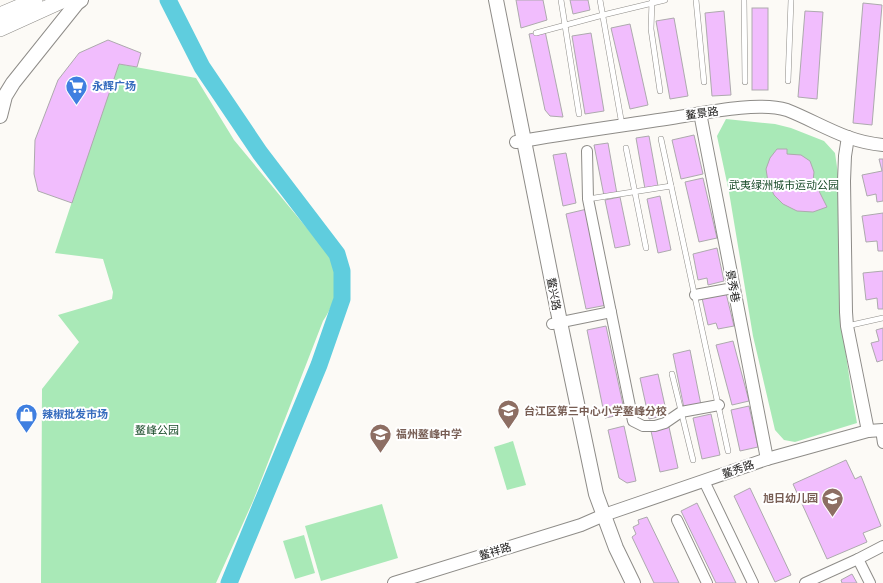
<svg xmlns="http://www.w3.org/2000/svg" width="883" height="583" font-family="'PT Sans Narrow','Noto Sans SC',sans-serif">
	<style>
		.green { fill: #a9e9b7 }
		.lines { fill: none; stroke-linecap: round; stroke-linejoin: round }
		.river { stroke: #5fcdde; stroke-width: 17 }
		.building { fill: #f1bdfd; stroke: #adaaad }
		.service-casing { stroke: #8e8c88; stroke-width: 6 }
		.minor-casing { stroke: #8e8c88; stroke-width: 12 }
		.tertiary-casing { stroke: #8e8c88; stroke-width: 14 }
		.secondary-casing { stroke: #8e8c88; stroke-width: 16 }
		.primary-casing { stroke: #8e8c88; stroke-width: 16 }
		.service { stroke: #fff; stroke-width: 5 }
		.minor { stroke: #fff; stroke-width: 10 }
		.tertiary { stroke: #fff; stroke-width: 12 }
		.secondary { stroke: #fff; stroke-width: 14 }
		.primary { stroke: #fff; stroke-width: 15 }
		.labels { text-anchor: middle; stroke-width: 4; stroke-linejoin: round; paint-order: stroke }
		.shop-label { font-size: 11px; font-weight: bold; fill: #366cbe; stroke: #fff; text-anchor: start }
		.street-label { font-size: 11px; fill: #222120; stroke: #fff }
		.park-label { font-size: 11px; fill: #184a28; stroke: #fff }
		.education-label { font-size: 11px; font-weight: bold; fill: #785e54; stroke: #fff; text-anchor: start }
	</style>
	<rect width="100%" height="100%" fill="#fcfaf6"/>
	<g class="green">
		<path d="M 119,64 L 196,78 L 234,140 L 330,256 C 339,281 338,299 323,321 L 253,501 L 216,583 L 41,583 L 42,389 L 79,342 L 58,315 L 112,299 L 113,292 L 103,259 L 55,253 L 95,132 Z"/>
		<polygon points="726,119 775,124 791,128 824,141 835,153 840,188 843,334 852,396 857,423 795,442 784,440 775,430 753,336 729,192 717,136"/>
		<polygon points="513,441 526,485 507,490 494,447"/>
		<polygon points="382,504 398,558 321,581 305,526"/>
		<polygon points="304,535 315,573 295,579 283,541"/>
	</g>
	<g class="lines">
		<polyline class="river" points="168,0 202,67 260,153 337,254 342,271 342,299 319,365 229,583"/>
	</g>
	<g class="building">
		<polygon points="516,0 543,0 547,20 521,28"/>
		<polygon points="570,0 588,0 590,10 573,14"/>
		<polygon points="863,3 882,5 872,125 853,123"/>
		<rect x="752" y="8" width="16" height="82"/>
		<polygon points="724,11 731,95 712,96 705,13"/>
		<polygon points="805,11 823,12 817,99 798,97"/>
		<polygon points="674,18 688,96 670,99 656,21"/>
		<polygon points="630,24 648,105 630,109 611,28"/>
		<polygon points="545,31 563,117 550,116 545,110 529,34"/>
		<polygon points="591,33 604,111 585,114 572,36"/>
		<polygon points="108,40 141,53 137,67 119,64 72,203 38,191 34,174 35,140 58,80 79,53"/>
		<polygon points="694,135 703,174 681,179 672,140"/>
		<polygon points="649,136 658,186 645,189 636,138"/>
		<polygon points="608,143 617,194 604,196 594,145"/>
		<polygon points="777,149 787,149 787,154 801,155 810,161 814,172 813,181 810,185 801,192 817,187 827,207 813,212 797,211 783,204 774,195 768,182 766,169 770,158"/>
		<polygon points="566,153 576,203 563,206 553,155"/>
		<polygon points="879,159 883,159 883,201 877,202 876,194 867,196 862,175 882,171"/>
		<polygon points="703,178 717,238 699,242 685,182"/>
		<polygon points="660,196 671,250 658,253 647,199"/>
		<polygon points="620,197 630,245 615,248 605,200"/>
		<polygon points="587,209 607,305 586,309 566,214"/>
		<polygon points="883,213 883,251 878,251 877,241 866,242 862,216"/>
		<polygon points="717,248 724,281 708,285 707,278 698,280 693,254"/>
		<polygon points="883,271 883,309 878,309 877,298 866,300 863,273"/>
		<polygon points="726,293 734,326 718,329 716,323 708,325 702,298"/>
		<polygon points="606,326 625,414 605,418 587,330"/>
		<polygon points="883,328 883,360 877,362 871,343 879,341 876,330"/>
		<polygon points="733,341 749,401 732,405 716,345"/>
		<polygon points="690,350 701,405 684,408 673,354"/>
		<polygon points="658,374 667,415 649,419 640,378"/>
		<polygon points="749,406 758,447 740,451 731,410"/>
		<polygon points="711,414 720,455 702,459 693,418"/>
		<polygon points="624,426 636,481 627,483 619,478 608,430"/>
		<polygon points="669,427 678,468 660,472 651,431"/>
		<polygon points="846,460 855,479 861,476 881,526 863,533 867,542 827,559 793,484"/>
		<polygon points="750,488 791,575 775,582 734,496"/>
		<polygon points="697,503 736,583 716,583 681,511"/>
		<polygon points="647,517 679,583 654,583 632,537 636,534 633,527 639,524 638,520"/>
		<polygon points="852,574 857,583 842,583 841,580"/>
	</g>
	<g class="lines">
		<defs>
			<g id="service">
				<polyline points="561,0 579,114"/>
				<polyline points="600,0 622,125"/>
				<polyline points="696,0 704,82"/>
				<polyline points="744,0 745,82"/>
				<polyline points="652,1 651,29 660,91"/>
				<polyline points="536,33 603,15 665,0"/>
				<polyline points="788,81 791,0"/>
				<polyline points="661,139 728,451"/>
				<polyline points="626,148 646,248"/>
				<polyline points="588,199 671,186"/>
				<polyline points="847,326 883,318"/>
				<polyline points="672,374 693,460"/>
			</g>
			<g id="minor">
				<polyline points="587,151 588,199 633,421 643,426 655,426 665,423 681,412 719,405"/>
				<polyline points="695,295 733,288"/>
				<polyline points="552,324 611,312"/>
				<polyline points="881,430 883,443"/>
				<polyline points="704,481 753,583"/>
				<polyline points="677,520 707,583"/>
				<polyline points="858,559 870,583"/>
				<polyline points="805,583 858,559 883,546"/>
			</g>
			<g id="tertiary">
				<polyline points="700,113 767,459"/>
				<polyline points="848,137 845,156 844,181 846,312 847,326 868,431"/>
				<path d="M 516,142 C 568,133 620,126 672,118 C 704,113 757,101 787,110 C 820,123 846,142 883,145"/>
				<polyline points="394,583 581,525 604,515 767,459 868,431 883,430"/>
			</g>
			<g id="secondary">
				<polyline points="496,0 560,322 596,494 616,548 633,583"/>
				<polyline points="0,116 5,96 13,83 77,3 81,0"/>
			</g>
			<g id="primary">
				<polyline points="0,15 35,0"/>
				<polyline points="0,29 64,0"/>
			</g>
		</defs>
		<use href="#service" class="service-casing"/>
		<use href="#minor" class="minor-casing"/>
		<use href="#tertiary" class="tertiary-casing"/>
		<use href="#secondary" class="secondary-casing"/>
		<use href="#primary" class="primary-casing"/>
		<use href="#service" class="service"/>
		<use href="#minor" class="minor"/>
		<use href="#tertiary" class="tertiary"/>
		<use href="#secondary" class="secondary"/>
		<use href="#primary" class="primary"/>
	</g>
	<defs>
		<symbol id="supermarket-pin" viewBox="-11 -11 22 30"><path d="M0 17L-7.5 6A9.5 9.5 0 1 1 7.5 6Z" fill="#3f7fe0" stroke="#fff"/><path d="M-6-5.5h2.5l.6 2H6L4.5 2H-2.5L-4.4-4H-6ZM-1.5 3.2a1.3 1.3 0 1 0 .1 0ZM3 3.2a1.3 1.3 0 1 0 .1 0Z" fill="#fff"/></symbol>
		<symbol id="school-pin" viewBox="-11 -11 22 30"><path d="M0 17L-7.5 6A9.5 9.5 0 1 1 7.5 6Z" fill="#8d6e63" stroke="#fff"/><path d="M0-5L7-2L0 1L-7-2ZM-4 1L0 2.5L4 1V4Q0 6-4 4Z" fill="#fff"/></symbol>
		<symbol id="shop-pin" viewBox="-11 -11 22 30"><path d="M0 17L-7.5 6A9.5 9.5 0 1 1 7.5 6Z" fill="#3f7fe0" stroke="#fff"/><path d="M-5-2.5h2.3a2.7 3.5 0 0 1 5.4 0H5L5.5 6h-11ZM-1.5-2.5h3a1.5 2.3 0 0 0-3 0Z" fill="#fff"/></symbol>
	</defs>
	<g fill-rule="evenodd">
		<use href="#supermarket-pin" x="64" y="74" width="25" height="34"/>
		<use href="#school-pin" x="496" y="398" width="25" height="34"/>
		<use href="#shop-pin" x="14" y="402" width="25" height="34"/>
		<use href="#school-pin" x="368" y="422" width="25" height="34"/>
		<use href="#school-pin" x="820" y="486" width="25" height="34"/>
	</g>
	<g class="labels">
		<g class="shop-label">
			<text x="92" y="90">永辉广场</text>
			<text x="42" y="418">辣椒批发市场</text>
		</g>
		<g class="street-label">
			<text transform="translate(702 113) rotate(-8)" y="4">鳌景路</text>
			<text transform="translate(733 286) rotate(79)" y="4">景秀巷</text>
			<text transform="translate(554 294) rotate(79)" y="4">鳌兴路</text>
			<text transform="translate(738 469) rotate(-19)" y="4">鳌秀路</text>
			<text transform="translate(495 551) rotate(-17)" y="4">鳌祥路</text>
		</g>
		<g class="park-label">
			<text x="784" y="189">武夷绿洲城市运动公园</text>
			<text x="157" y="434">鳌峰公园</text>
		</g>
		<g class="education-label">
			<text x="524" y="415">台江区第三中心小学鳌峰分校</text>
			<text x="396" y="438">福州鳌峰中学</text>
			<text x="818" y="502" text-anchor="end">旭日幼儿园</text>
		</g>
	</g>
</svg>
